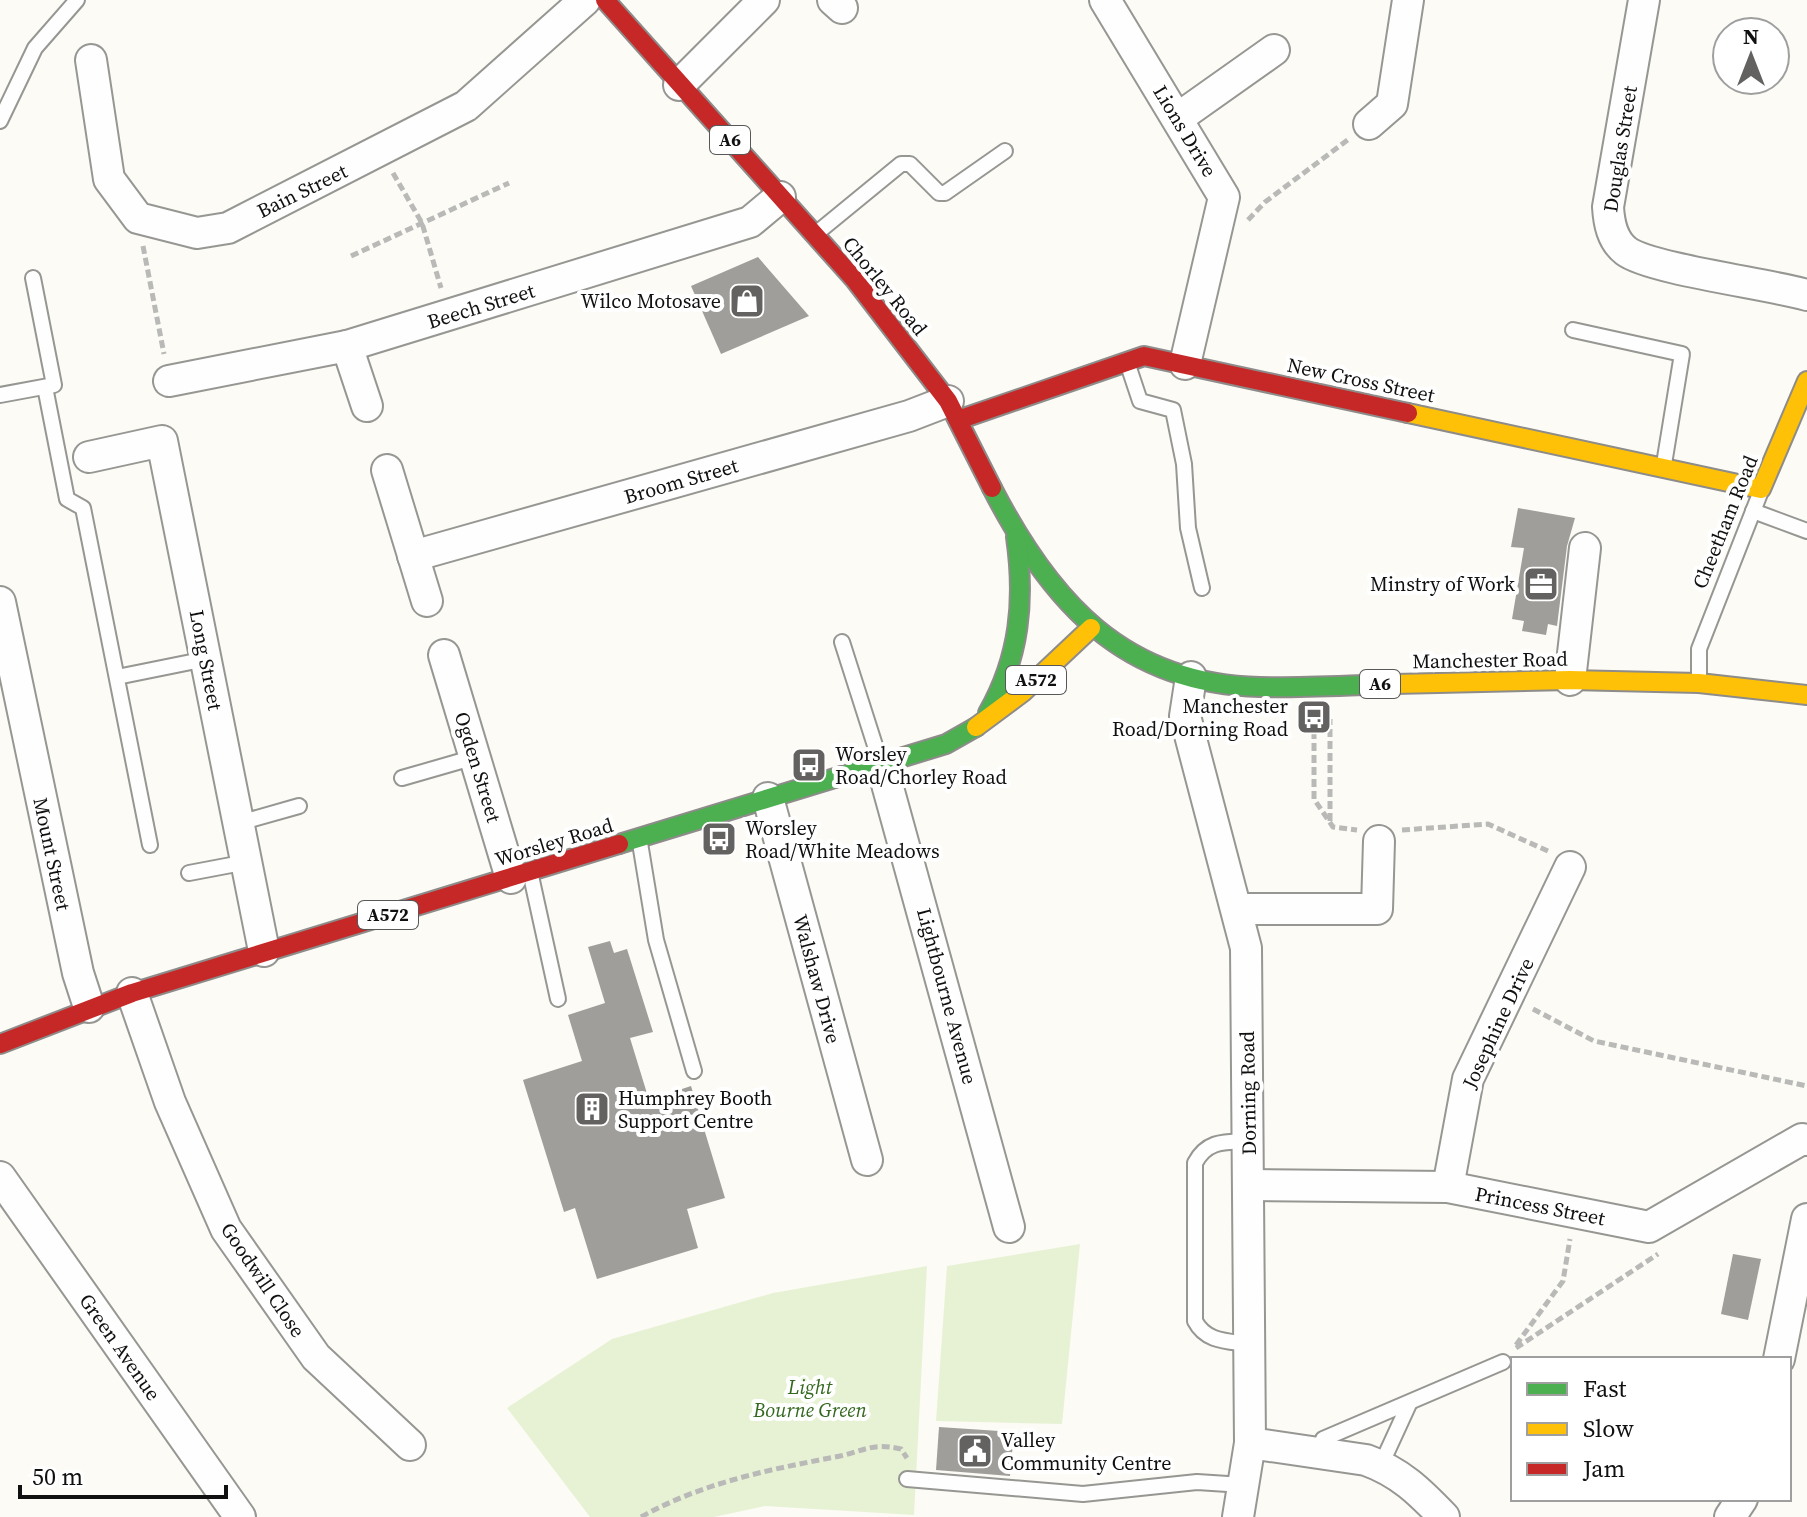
<svg xmlns="http://www.w3.org/2000/svg" width="1807" height="1517" font-family="'Source Serif 4',serif">
	<style>
		.green { fill: #e7f2d5 }
		.building { fill: #a09e9a }
		.lines { fill: none; stroke-linecap: round; stroke-linejoin: round }
		.lane-casing { stroke: #969693; stroke-width: 18 }
		.street-casing { stroke: #969693; stroke-width: 34 }
		.fast-casing { stroke: #8d8c8a; stroke-width: 22 }
		.slow-casing { stroke: #8d8c8a; stroke-width: 22 }
		.jam-casing { stroke: #8d8c8a; stroke-width: 22 }
		.path { stroke: #b9b9b8; stroke-width: 5; stroke-dasharray: 8 4; stroke-linecap: butt }
		.lane { stroke: #fffefe; stroke-width: 14 }
		.street { stroke: #fffefe; stroke-width: 30 }
		.fast { stroke: #4caf50; stroke-width: 18 }
		.slow { stroke: #ffc107; stroke-width: 18 }
		.jam { stroke: #c62828; stroke-width: 18 }
		.labels { text-anchor: middle; stroke-width: 8; stroke-linejoin: round; paint-order: stroke }
		.shield { fill: #fff; stroke: #585858; stroke-width: 2 }
		.shield-label { font-size: 18px; font-weight: bold; fill: #101010 }
		.street-label { font-size: 20px; fill: #101010; stroke: #fff }
		.poi-label { font-size: 20px; fill: #101010; stroke: #fff; text-anchor: start }
		.park-label { font-size: 20px; font-style: italic; fill: #33681f; stroke: #fff }
	</style>
	<rect width="100%" height="100%" fill="#fcfbf5"/>
	<g class="green">
		<polygon points="1080,1244 1062,1424 936,1421 947,1266"/>
		<polygon points="927,1266 914,1515 765,1506 714,1517 590,1517 507,1408 612,1339 773,1293"/>
	</g>
	<g class="building">
		<polygon points="758,257 809,316 721,354 691,286"/>
		<polygon points="1518,508 1575,518 1567,546 1557,626 1548,624 1546,635 1522,631 1524,621 1512,619 1524,548 1511,547"/>
		<polygon points="610,941 614,953 627,949 653,1032 630,1038 649,1100 691,1086 725,1198 687,1209 698,1248 597,1279 575,1208 564,1212 523,1080 582,1061 568,1015 605,1003 588,947"/>
		<polygon points="1733,1254 1761,1259 1748,1320 1721,1314"/>
		<polygon points="939,1427 1014,1432 1010,1476 936,1470"/>
	</g>
	<g class="lines">
		<defs>
			<g id="lane">
				<polyline points="0,121 35,48 77,0"/>
				<polyline points="818,232 901,164 910,164 939,193 945,193 1005,151"/>
				<polyline points="1573,330 1682,354 1664,464"/>
				<polyline points="1128,365 1140,401 1173,410 1184,464 1188,528 1202,588"/>
				<polyline points="45,387 67,499 83,508 150,845"/>
				<polyline points="0,395 54,385 33,278"/>
				<polyline points="1753,511 1807,531"/>
				<polyline points="842,642 879,758"/>
				<polyline points="117,677 206,659"/>
				<polyline points="1699,678 1699,649 1761,491"/>
				<polyline points="402,778 475,757"/>
				<polyline points="239,823 299,806"/>
				<polyline points="640,843 656,940 694,1071"/>
				<polyline points="189,873 247,862"/>
				<polyline points="531,876 558,999"/>
				<path d="M 1248,1344 C 1227,1341 1206,1342 1195,1321 L 1195,1163 C 1207,1140 1225,1142 1249,1141"/>
				<polyline points="1320,1452 1323,1439 1503,1362"/>
				<polyline points="1381,1465 1409,1404"/>
				<polyline points="907,1479 1083,1494 1197,1482 1243,1485"/>
			</g>
			<g id="street">
				<polyline points="833,0 842,8"/>
				<polyline points="1105,0 1224,197 1185,364"/>
				<path d="M 1644,0 L 1608,207 C 1609,223 1612,240 1626,251 C 1650,269 1769,284 1807,295"/>
				<polyline points="91,60 109,179 138,218 197,233 228,228 466,106 585,0"/>
				<polyline points="679,85 764,0"/>
				<polyline points="1178,118 1274,50"/>
				<polyline points="1369,124 1392,104 1408,0"/>
				<polyline points="347,346 367,406"/>
				<polyline points="169,381 347,346 750,222 780,197"/>
				<polyline points="89,457 162,441 264,951"/>
				<polyline points="387,470 427,601"/>
				<polyline points="413,556 909,416 948,401"/>
				<polyline points="0,602 78,973 89,1007"/>
				<polyline points="444,655 511,878"/>
				<polyline points="1191,677 1185,716 1246,948 1250,1443 1238,1517"/>
				<polyline points="1570,680 1585,548"/>
				<polyline points="882,766 1009,1227"/>
				<polyline points="768,798 867,1160"/>
				<polyline points="1237,909 1377,909 1379,841"/>
				<polyline points="132,993 170,1102 226,1229 316,1357 410,1445"/>
				<polyline points="0,1177 240,1517"/>
				<polyline points="1250,1185 1448,1187 1649,1227 1802,1139 1807,1140"/>
				<polyline points="1448,1187 1468,1079 1570,867"/>
				<polyline points="1779,1359 1807,1219"/>
				<path d="M 1250,1443 L 1366,1460 C 1400,1472 1420,1492 1444,1517"/>
				<polyline points="1730,1517 1742,1499"/>
			</g>
			<g id="fast">
				<path d="M 992,488 C 1050,601 1123,684 1260,687 C 1305,688 1350,685 1394,684"/>
				<path d="M 988,713 C 1020,657 1025,600 1016,537"/>
				<polyline points="619,844 946,744 976,727"/>
			</g>
			<g id="slow">
				<polyline points="1408,413 1761,489 1807,381"/>
				<polyline points="1394,684 1570,680 1699,683 1807,695"/>
				<polyline points="976,727 1023,692 1091,628"/>
			</g>
			<g id="jam">
				<polyline points="605,0 855,280 948,401 992,488"/>
				<polyline points="958,420 1144,356 1408,413"/>
				<polyline points="0,1044 132,993 619,844"/>
			</g>
		</defs>
		<use href="#lane" class="lane-casing"/>
		<use href="#street" class="street-casing"/>
		<use href="#fast" class="fast-casing"/>
		<use href="#slow" class="slow-casing"/>
		<use href="#jam" class="jam-casing"/>
		<g class="path">
			<polyline points="393,173 422,223 441,288"/>
			<polyline points="1248,220 1265,202 1349,139"/>
			<polyline points="143,246 164,354"/>
			<polyline points="351,256 509,183"/>
			<polyline points="1314,719 1314,799 1333,827 1357,830"/>
			<polyline points="1330,821 1330,719"/>
			<polyline points="1402,830 1488,824 1550,852"/>
			<polyline points="1533,1009 1594,1041 1807,1086"/>
			<polyline points="1516,1345 1563,1281 1570,1239"/>
			<polyline points="1516,1348 1658,1254"/>
			<path d="M 641,1517 C 702,1483 767,1470 835,1457 C 863,1452 870,1442 901,1449 L 907,1458"/>
		</g>
		<use href="#lane" class="lane"/>
		<use href="#street" class="street"/>
		<use href="#fast" class="fast"/>
		<use href="#slow" class="slow"/>
		<use href="#jam" class="jam"/>
	</g>
	<defs>
		<symbol id="shop-square" viewBox="-11 -11 22 22"><rect x="-9" y="-9" width="18" height="18" rx="4" fill="#636260" stroke="#fff"/><path d="M-5-2.5h2.3a2.7 3.5 0 0 1 5.4 0H5L5.5 6h-11ZM-1.5-2.5h3a1.5 2.3 0 0 0-3 0Z" fill="#fff"/></symbol>
		<symbol id="office-square" viewBox="-11 -11 22 22"><rect x="-9" y="-9" width="18" height="18" rx="4" fill="#636260" stroke="#fff"/><path d="M-6-3h4V-5.5h4V-3h4V5H-6ZM-1-4.5V-3h2v-1.5ZM-6 0V1H6V0Z" fill="#fff"/></symbol>
		<symbol id="bus-square" viewBox="-11 -11 22 22"><rect x="-9" y="-9" width="18" height="18" rx="4" fill="#636260" stroke="#fff"/><path d="M-5-6H5V4H4V6H2V4H-2V6H-4V4H-5ZM-3.5-4V0h7V-4ZM-3.5 1.2v1.5H-2V1.2ZM2 1.2v1.5H3.5V1.2Z" fill="#fff"/></symbol>
		<symbol id="building-square" viewBox="-11 -11 22 22"><rect x="-9" y="-9" width="18" height="18" rx="4" fill="#636260" stroke="#fff"/><path d="M-4-6H4V6H1V3H-1V6H-4ZM-2.5-4.3h1.7v1.8h-1.7ZM.8-4.3h1.7v1.8H.8ZM-2.5-1h1.7V.8h-1.7ZM.8-1h1.7V.8H.8Z" fill="#fff"/></symbol>
		<symbol id="civic-square" viewBox="-11 -11 22 22"><rect x="-9" y="-9" width="18" height="18" rx="4" fill="#636260" stroke="#fff"/><path d="M-.6-6.5H3V-4.5H.6V-3L4-1V1h2V6H-6V1h2V-1L-.6-3ZM-1.2 2.5V6h2.4V2.5Z" fill="#fff"/></symbol>
	</defs>
	<g fill-rule="evenodd">
		<use href="#shop-square" x="727" y="281" width="40" height="40"/>
		<use href="#office-square" x="1521" y="564" width="40" height="40"/>
		<use href="#bus-square" x="1294" y="697" width="40" height="40"/>
		<use href="#bus-square" x="789" y="745" width="40" height="40"/>
		<use href="#bus-square" x="699" y="819" width="40" height="40"/>
		<use href="#building-square" x="572" y="1089" width="40" height="40"/>
		<use href="#civic-square" x="955" y="1431" width="40" height="40"/>
	</g>
	<g class="labels">
		<g class="shield">
			<rect x="710" y="126" width="40" height="28" rx="6"/>
			<rect x="1006" y="666" width="60" height="28" rx="6"/>
			<rect x="1360" y="670" width="40" height="28" rx="6"/>
			<rect x="358" y="901" width="60" height="28" rx="6"/>
		</g>
		<g class="shield-label">
			<text x="730" y="146">A6</text>
			<text x="1036" y="686">A572</text>
			<text x="1380" y="690">A6</text>
			<text x="388" y="921">A572</text>
		</g>
		<g class="street-label">
			<text transform="translate(1185 131) rotate(59)" y="7">Lions Drive</text>
			<text transform="translate(1620 149) rotate(-81)" y="7">Douglas Street</text>
			<text transform="translate(302 191) rotate(-26)" y="7">Bain Street</text>
			<text transform="translate(885 286) rotate(51)" y="7">Chorley Road</text>
			<text transform="translate(481 306) rotate(-17)" y="7">Beech Street</text>
			<text transform="translate(1361 380) rotate(12)" y="7">New Cross Street</text>
			<text transform="translate(681 481) rotate(-16)" y="7">Broom Street</text>
			<text transform="translate(1725 522) rotate(-68)" y="7">Cheetham Road</text>
			<text transform="translate(206 660) rotate(79)" y="7">Long Street</text>
			<text transform="translate(1490 660) rotate(-1)" y="7">Manchester Road</text>
			<text transform="translate(478 767) rotate(73)" y="7">Ogden Street</text>
			<text transform="translate(554 842) rotate(-17)" y="7">Worsley Road</text>
			<text transform="translate(52 854) rotate(78)" y="7">Mount Street</text>
			<text transform="translate(817 979) rotate(75)" y="7">Walshaw Drive</text>
			<text transform="translate(947 996) rotate(75)" y="7">Lightbourne Avenue</text>
			<text transform="translate(1498 1023) rotate(-65)" y="7">Josephine Drive</text>
			<text transform="translate(1248 1093) rotate(-91)" y="7">Dorning Road</text>
			<text transform="translate(1540 1206) rotate(11)" y="7">Princess Street</text>
			<text transform="translate(263 1280) rotate(56)" y="7">Goodwill Close</text>
			<text transform="translate(120 1347) rotate(55)" y="7">Green Avenue</text>
		</g>
		<g class="poi-label">
			<text x="721" y="308" text-anchor="end">Wilco Motosave</text>
			<text x="1515" y="591" text-anchor="end">Minstry of Work</text>
			<text x="1288" y="713" text-anchor="end">Manchester<tspan x="1288" dy="23">Road/Dorning Road</tspan></text>
			<text x="835" y="761">Worsley<tspan x="835" dy="23">Road/Chorley Road</tspan></text>
			<text x="745" y="835">Worsley<tspan x="745" dy="23">Road/White Meadows</tspan></text>
			<text x="618" y="1105">Humphrey Booth<tspan x="618" dy="23">Support Centre</tspan></text>
			<text x="1001" y="1447">Valley<tspan x="1001" dy="23">Community Centre</tspan></text>
		</g>
		<g class="park-label">
			<text x="810" y="1394">Light<tspan x="810" dy="23">Bourne Green</tspan></text>
		</g>
	</g>
	<rect x="1511" y="1357" width="280" height="144" fill="#ffffff" stroke="#9f9f9f" stroke-width="2"/>
	<rect x="1527" y="1383" width="40" height="12" fill="#4caf50" stroke="#9f9f9f" stroke-width="2"/>
	<text x="1583" y="1397" font-size="24" fill="#101010">Fast</text>
	<rect x="1527" y="1423" width="40" height="12" fill="#ffc107" stroke="#9f9f9f" stroke-width="2"/>
	<text x="1583" y="1437" font-size="24" fill="#101010">Slow</text>
	<rect x="1527" y="1463" width="40" height="12" fill="#c62828" stroke="#9f9f9f" stroke-width="2"/>
	<text x="1583" y="1477" font-size="24" fill="#101010">Jam</text>
	<g transform="translate(1751 56)"><circle r="38" fill="#ffffff" stroke="#9f9f9f" stroke-width="2"/>
	<path d="M0-6L14 30L0 20L-14 30Z" fill="#636260"/>
	<text y="-12" font-size="22" font-weight="bold" text-anchor="middle" fill="#101010">N</text>
	</g>
	<path d="M20 1485v12h206v-12" fill="none" stroke="#101010" stroke-width="4"/>
	<text x="32" y="1485" font-size="24" fill="#101010" stroke="#ffffff" stroke-width="6" paint-order="stroke">50 m</text>
</svg>
